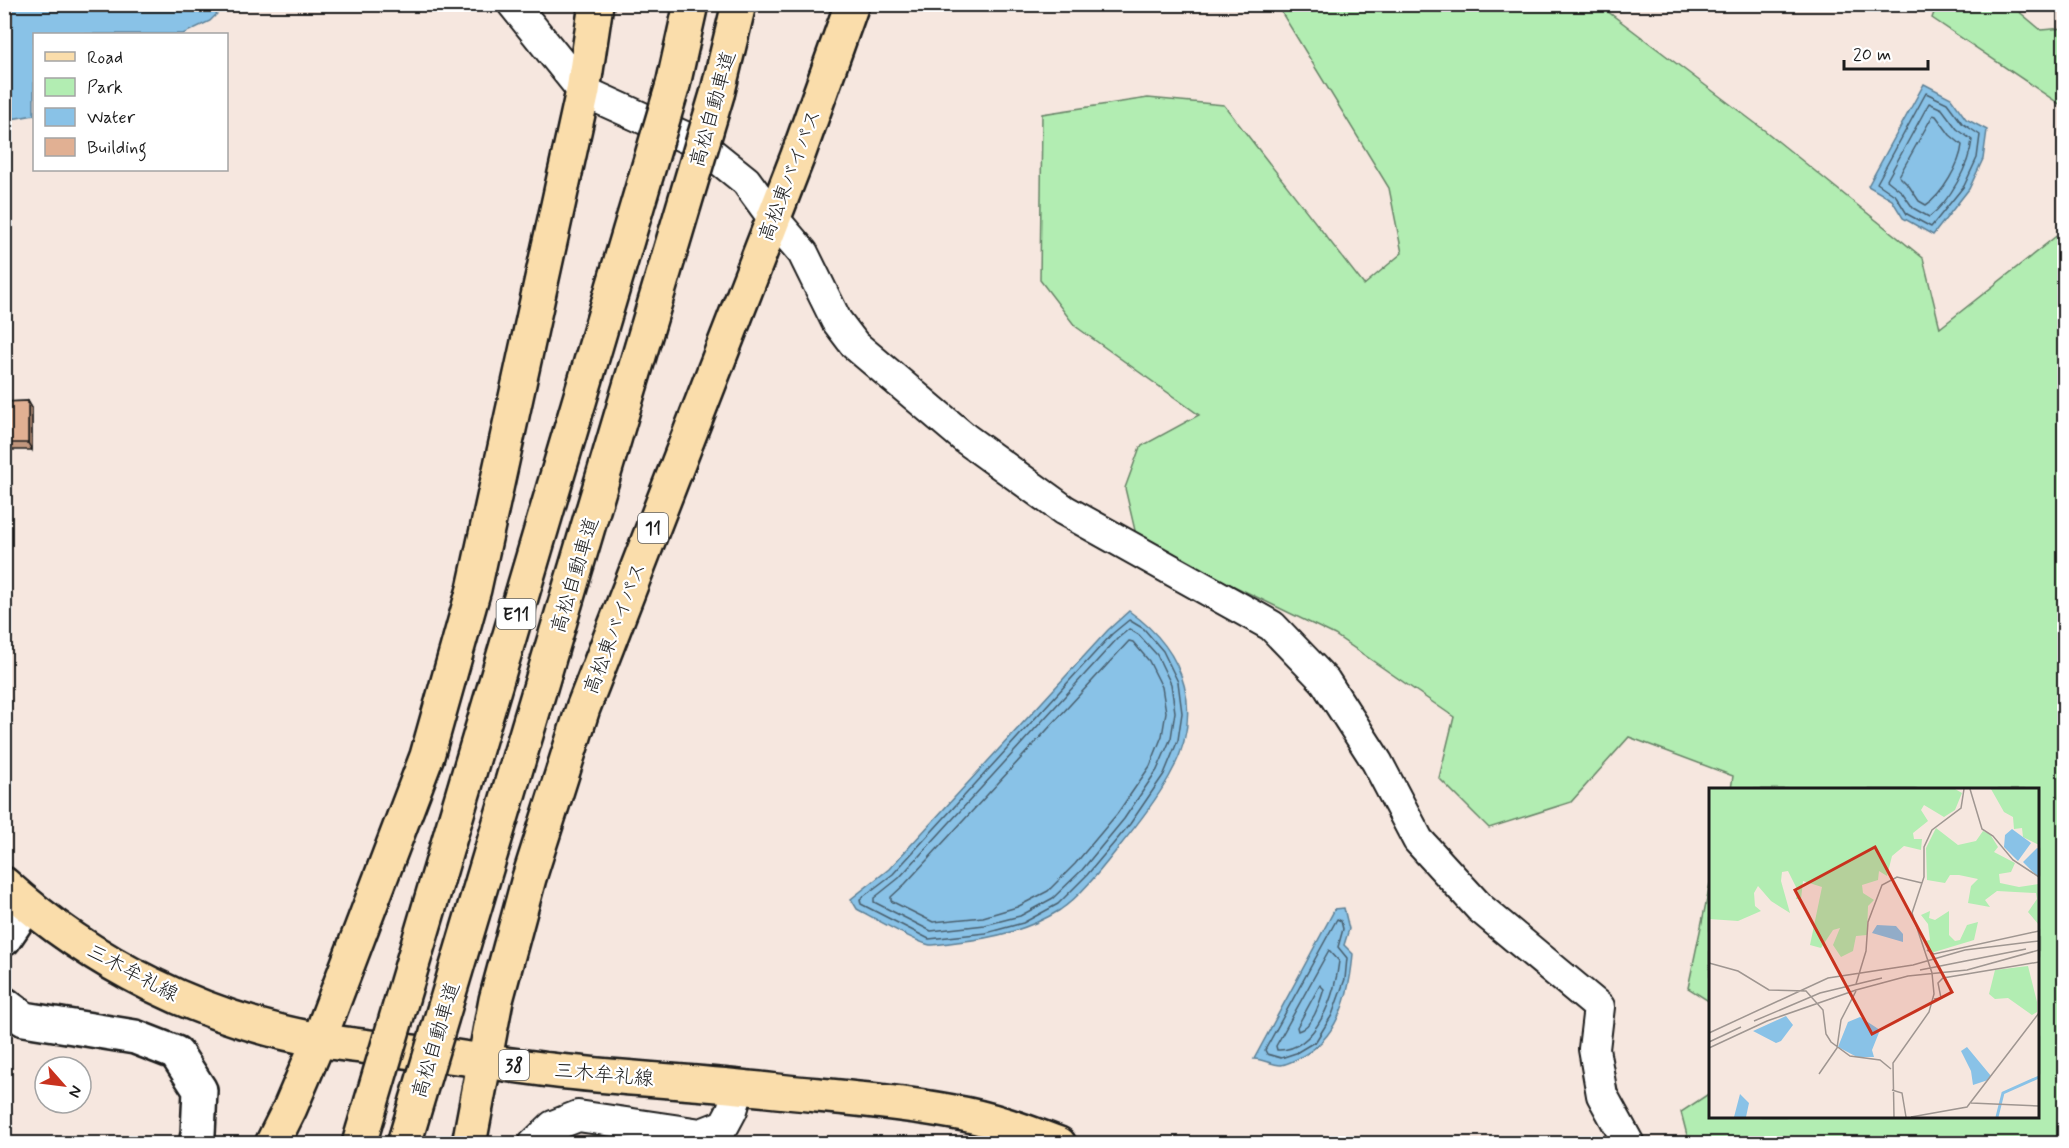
<svg xmlns="http://www.w3.org/2000/svg" width="2069" height="1148" font-family="Mynerve,'Klee One',sans-serif">
	<style>
		.green { fill: #b2edb2; stroke: #678467; stroke-width: 1.5 }
		.water { fill: #89c2e7; stroke: #5d8096; stroke-width: 1.5 }
		.lines { fill: none; stroke-linecap: round; stroke-linejoin: round }
		.shore { stroke: #485e6d; stroke-width: 1.5 }
		.street-casing { stroke: #1c1c1c; stroke-width: 34 }
		.secondary-casing { stroke: #1c1c1c; stroke-width: 38 }
		.primary-casing { stroke: #1c1c1c; stroke-width: 38 }
		.highway-casing { stroke: #1c1c1c; stroke-width: 38 }
		.street { stroke: #fff; stroke-width: 30 }
		.secondary { stroke: #fff; stroke-width: 33 }
		.primary { stroke: #faddab; stroke-width: 33 }
		.highway { stroke: #faddab; stroke-width: 33 }
		.highway-bridge-casing { stroke: #1c1c1c; stroke-width: 38; stroke-linecap: butt }
		.highway-bridge { stroke: #faddab; stroke-width: 33 }
		.wall { fill: #c2977e; stroke: #1c1c1c; stroke-width: 1.5 }
		.shaded-wall { fill: #9e7b67; stroke: #1c1c1c; stroke-width: 1.5 }
		.building { fill: #e1b093; stroke: #1c1c1c; stroke-width: 1.5 }
		.labels { text-anchor: middle; stroke-width: 4.5; stroke-linejoin: round; paint-order: stroke }
		.shield { fill: #fff; stroke: #606060; stroke-width: 1.5 }
		.shield-label { font-size: 18px; font-weight: bold; fill: #1c1c1c }
		.street-label { font-size: 20px; fill: #1c1c1c; stroke: #fff }
		.inset-river { fill: none; stroke: #89c2e7; stroke-width: 3 }
		.inset-road { fill: none; stroke: #9f9691; stroke-width: 1.5 }
		.view { fill: #c8321e; fill-opacity: 0.15; stroke: #c8321e; stroke-width: 3 }
		.inset-edge { fill: none; stroke: #1c1c1c; stroke-width: 3 }
	</style>
	<rect width="100%" height="100%" fill="#f6e7df"/>
	<filter id="ink" filterUnits="userSpaceOnUse"><feTurbulence type="fractalNoise" baseFrequency=".0167" numOctaves="2"/><feDisplacementMap in="SourceGraphic" scale="12" xChannelSelector="R" yChannelSelector="G"/><feConvolveMatrix kernelMatrix="1 2 1 2 8 2 1 2 1" color-interpolation-filters="sRGB"/></filter>
	<g filter="url(#ink)">
		<g class="green">
			<polygon points="1277,5 1599,5 1759,126 1923,258 1940,328 2064,230 2064,1143 1689,1143 1681,1112 1710,1093 1710,1116 2038,1116 2038,790 1731,789 1733,776 1629,737 1571,802 1489,828 1439,778 1454,717 1335,635 1137,539 1125,488 1140,447 1199,415 1075,326 1040,280 1042,114 1148,98 1224,105 1364,285 1402,253 1389,188"/>
			<polygon points="1937,5 2011,5 2041,30 2064,28 2064,107 1932,18"/>
			<polygon points="1710,884 1710,1002 1688,988"/>
			<polygon points="593,1136 643,1143 569,1143"/>
		</g>
		<g class="water">
			<polygon points="5,4 226,4 226,5 210,21 183,34 34,34 34,115 5,120"/>
			<polygon points="1924,84 1951,98 1966,119 1987,130 1983,159 1969,189 1933,235 1903,218 1892,200 1868,186"/>
			<path d="M 1129,611 C 1187,652 1205,714 1169,777 C 1155,802 1137,825 1119,847 C 1103,867 1081,896 1060,910 C 1028,930 994,938 957,942 C 948,943 938,945 930,945 C 919,944 870,916 857,909 L 851,899 L 889,869 L 1108,630 Z"/>
			<path d="M 1344,908 L 1349,929 L 1344,945 L 1353,954 C 1350,991 1340,1034 1306,1054 C 1299,1058 1289,1064 1281,1065 C 1272,1065 1263,1059 1254,1059 L 1335,909 Z"/>
		</g>
		<g class="lines">
			<g class="shore">
				<polygon points="1926,93 1947,103 1962,123 1980,135 1977,158 1964,186 1931,227 1907,214 1896,196 1877,183"/>
				<path d="M 1929,103 L 1942,109 L 1957,129 L 1972,140 C 1969,166 1950,201 1929,217 L 1913,208 L 1902,192 L 1887,180 Z"/>
				<path d="M 1933,115 L 1936,116 L 1950,135 L 1962,145 C 1960,164 1942,195 1926,205 L 1919,201 L 1909,186 L 1899,176 Z"/>
				<polygon points="1129,620 1144,629 1163,651 1178,682 1182,713 1178,740 1164,774 1130,824 1087,875 1058,904 1023,923 986,933 929,939 861,904 860,899 893,874 1112,634"/>
				<polygon points="1129,629 1139,635 1157,655 1171,684 1175,712 1171,738 1157,770 1124,819 1082,870 1053,898 1020,916 985,925 931,931 874,902 874,898 899,878 1117,639"/>
				<polygon points="1129,641 1133,642 1149,661 1162,687 1166,712 1162,736 1150,766 1117,814 1075,864 1048,891 1017,907 983,917 933,922 891,901 891,897 905,884"/>
				<polygon points="1337,919 1341,921 1343,929 1338,947 1347,958 1345,979 1332,1015 1316,1041 1296,1053 1281,1058 1267,1054 1265,1050"/>
				<path d="M 1329,950 L 1339,961 C 1336,992 1317,1052 1277,1050 L 1276,1046 Z"/>
				<path d="M 1320,985 L 1324,989 C 1320,1002 1313,1027 1298,1031 L 1297,1027 Z"/>
			</g>
			<defs>
				<g id="street">
					<polyline points="513,4 583,91 700,144 746,181 773,218 803,253 836,320 855,345 966,439 1064,510 1272,626 1325,681 1377,762 1418,840 1480,908 1599,1007 1594,1049 1602,1095 1629,1144"/>
					<polyline points="534,1144 553,1126 578,1116 701,1134 724,1125 732,1110 739,1087"/>
				</g>
				<g id="secondary">
					<polyline points="4,939 27,905"/>
					<polyline points="4,1004 24,1019 135,1037 176,1053 200,1090 198,1134 196,1144"/>
				</g>
				<path id="primary" d="M 4,884 C 92,964 202,1019 319,1040 C 359,1047 400,1050 440,1055 C 477,1059 513,1066 550,1070 C 625,1079 701,1082 777,1091 C 835,1097 895,1101 953,1112 C 990,1118 1025,1131 1059,1144"/>
				<g id="highway">
					<polyline points="673,85 691,4"/>
					<polyline points="718,91 739,4"/>
					<polyline points="272,1144 290,1108 319,1040 427,756 474,589 583,91 596,4"/>
					<polyline points="469,1144 496,1000 529,878 583,708 797,158 852,4"/>
				</g>
			</defs>
			<use href="#street" class="street-casing"/>
			<use href="#secondary" class="secondary-casing"/>
			<use href="#primary" class="primary-casing"/>
			<use href="#highway" class="highway-casing"/>
			<use href="#street" class="street"/>
			<use href="#secondary" class="secondary"/>
			<use href="#primary" class="primary"/>
			<use href="#highway" class="highway"/>
			<defs>
				<g id="highway-bridge">
					<polyline points="359,1144 673,85"/>
					<polyline points="404,1144 718,91"/>
				</g>
			</defs>
			<use href="#highway-bridge" class="highway-bridge-casing"/>
			<use href="#highway-bridge" class="highway-bridge"/>
		</g>
		<polygon class="wall" points="28,401 32,408 32,450 4,450 4,402"/>
		<polygon class="shaded-wall" points="28,401 32,408 32,450 28,443"/>
		<polygon class="building" points="28,401 28,443 4,443 4,402"/>
	</g>
	<g class="labels">
		<g class="shield">
			<rect x="638" y="513" width="30" height="30" rx="4.5"/>
			<rect x="496.5" y="599" width="39" height="30" rx="4.5"/>
			<rect x="499" y="1050" width="30" height="30" rx="4.5"/>
		</g>
		<g class="shield-label">
			<text x="653" y="534">11</text>
			<text x="516" y="620">E11</text>
			<text x="514" y="1071">38</text>
		</g>
		<g class="street-label">
			<text transform="translate(712 109) rotate(-74)" y="7">高松自動車道</text>
			<text transform="translate(789 175) rotate(-69)" y="7">高松東バイパス</text>
			<text transform="translate(574 575) rotate(-73)" y="7">高松自動車道</text>
			<text transform="translate(614 628) rotate(-69)" y="7">高松東バイパス</text>
			<text transform="translate(133 972) rotate(28)" y="7">三木牟礼線</text>
			<text transform="translate(435 1040) rotate(-73)" y="7">高松自動車道</text>
			<text transform="translate(604 1074) rotate(5)" y="7">三木牟礼線</text>
		</g>
	</g>
	<g transform="translate(1709 788)">
		<rect width="330" height="330" fill="#f6e7df"/>
		<path d="M 0,1 L 246,1 L 253,5 L 246,22 L 235,29 L 215,17 L 212,22 L 219,33 L 204,45 L 205,51 L 213,51 L 212,62 L 195,58 L 183,68 L 178,88 L 170,83 L 169,92 L 153,97 L 154,105 L 165,112 L 159,118 L 158,147 L 147,148 L 144,163 L 132,169 L 124,157 L 131,140 L 124,142 L 112,160 L 101,157 L 113,99 L 94,93 L 92,111 L 87,111 L 89,103 L 79,83 L 73,84 L 72,93 L 81,125 L 62,113 L 49,98 L 45,105 L 46,118 L 52,123 L 29,133 L 0,131 ZM 282,1 L 330,1 L 330,57 L 314,49 L 313,40 L 305,41 L 304,29 L 295,24 ZM 227,40 L 249,57 L 267,53 L 274,43 L 281,46 L 289,59 L 285,64 L 306,75 L 302,84 L 290,86 L 291,95 L 310,99 L 330,96 L 330,137 L 319,124 L 328,111 L 327,105 L 288,103 L 276,112 L 281,119 L 259,115 L 262,98 L 269,91 L 250,87 L 241,87 L 236,95 L 218,92 L 217,60 ZM 221,123 L 220,130 L 226,132 L 240,123 L 240,147 L 246,153 L 251,152 L 258,137 L 269,134 L 265,152 L 222,165 L 216,153 L 221,152 L 219,136 L 212,127 ZM 319,178 L 328,214 L 328,224 L 323,227 L 299,210 L 286,211 L 280,206 L 286,182 Z" fill="#b2edb2"/>
		<path d="M 303,41 L 322,55 L 309,73 L 295,59 L 296,47 ZM 328,60 L 330,61 L 330,90 L 314,74 ZM 168,137 L 187,138 L 194,146 L 194,154 L 163,145 ZM 77,228 L 84,237 L 72,253 L 67,255 L 44,243 ZM 151,229 L 171,242 L 163,262 L 165,269 L 148,269 L 129,259 L 139,234 ZM 258,259 L 282,288 L 279,292 L 264,297 L 262,283 L 252,263 ZM 31,306 L 40,315 L 37,329 L 25,329 Z" fill="#89c2e7"/>
		<path class="inset-river" d="M 288,329 L 294,305 L 330,289"/>
		<path class="inset-road" d="M 261,1 L 273,41 L 284,48 L 304,72 L 330,89M 218,162 L 225,166 L 330,143M 0,175 L 29,183 L 60,202 L 97,203 L 114,222 L 117,246 L 122,254 L 141,268 L 171,272 L 182,281M 211,182 L 317,161M 147,196 L 157,163 L 159,134 L 173,97 L 188,89 L 213,95M 225,211 L 232,210 L 229,195 L 234,190 L 330,174M 45,233 L 111,205 L 173,190M 0,245 L 119,190 L 204,177 L 256,162 L 330,153M 0,254 L 32,239M 0,260 L 58,233 L 147,202 L 199,188 L 258,182 L 330,162M 110,286 L 128,260 L 132,232 L 147,203M 183,302 L 193,305 L 197,329M 262,315 L 330,318M 185,329 L 184,275 L 220,224 L 225,206 L 223,185 L 203,125 L 215,89 L 215,59 L 223,42 L 252,20 L 255,1M 202,329 L 258,319 L 330,225"/>
		<path class="view" d="M 166,59 L 243,204 L 163,246 L 86,102 Z"/>
		<rect width="330" height="330" class="inset-edge"/>
	</g>
	<rect width="2069" height="1148" fill="none" stroke="#fff" stroke-width="24"/>
	<rect x="12" y="12" width="2045" height="1124" fill="none" stroke="#1c1c1c" stroke-width="2" filter="url(#ink)"/>
	<rect x="33" y="33" width="195" height="138" fill="#ffffff" stroke="#a4a4a4" stroke-width="1.5"/>
	<rect x="45" y="52" width="30" height="9" fill="#faddab" stroke="#a4a4a4" stroke-width="1.5"/>
	<text x="87" y="63" font-size="18" fill="#1c1c1c">Road</text>
	<rect x="45" y="78" width="30" height="18" fill="#b2edb2" stroke="#a4a4a4" stroke-width="1.5"/>
	<text x="87" y="93" font-size="18" fill="#1c1c1c">Park</text>
	<rect x="45" y="108" width="30" height="18" fill="#89c2e7" stroke="#a4a4a4" stroke-width="1.5"/>
	<text x="87" y="123" font-size="18" fill="#1c1c1c">Water</text>
	<rect x="45" y="138" width="30" height="18" fill="#e1b093" stroke="#a4a4a4" stroke-width="1.5"/>
	<text x="87" y="153" font-size="18" fill="#1c1c1c">Building</text>
	<g transform="translate(63 1085) rotate(118)"><circle r="28" fill="#ffffff" stroke="#a4a4a4" stroke-width="1.5"/>
	<path d="M0-4.5L10 22L0 15L-10 22Z" fill="#c8321e"/>
	<text y="-9" font-size="16" font-weight="bold" text-anchor="middle" fill="#1c1c1c">N</text>
	</g>
	<path d="M1844 60v9h84v-9" fill="none" stroke="#1c1c1c" stroke-width="3"/>
	<text x="1853" y="60" font-size="18" fill="#1c1c1c" stroke="#ffffff" stroke-width="4.5" paint-order="stroke">20 m</text>
</svg>
